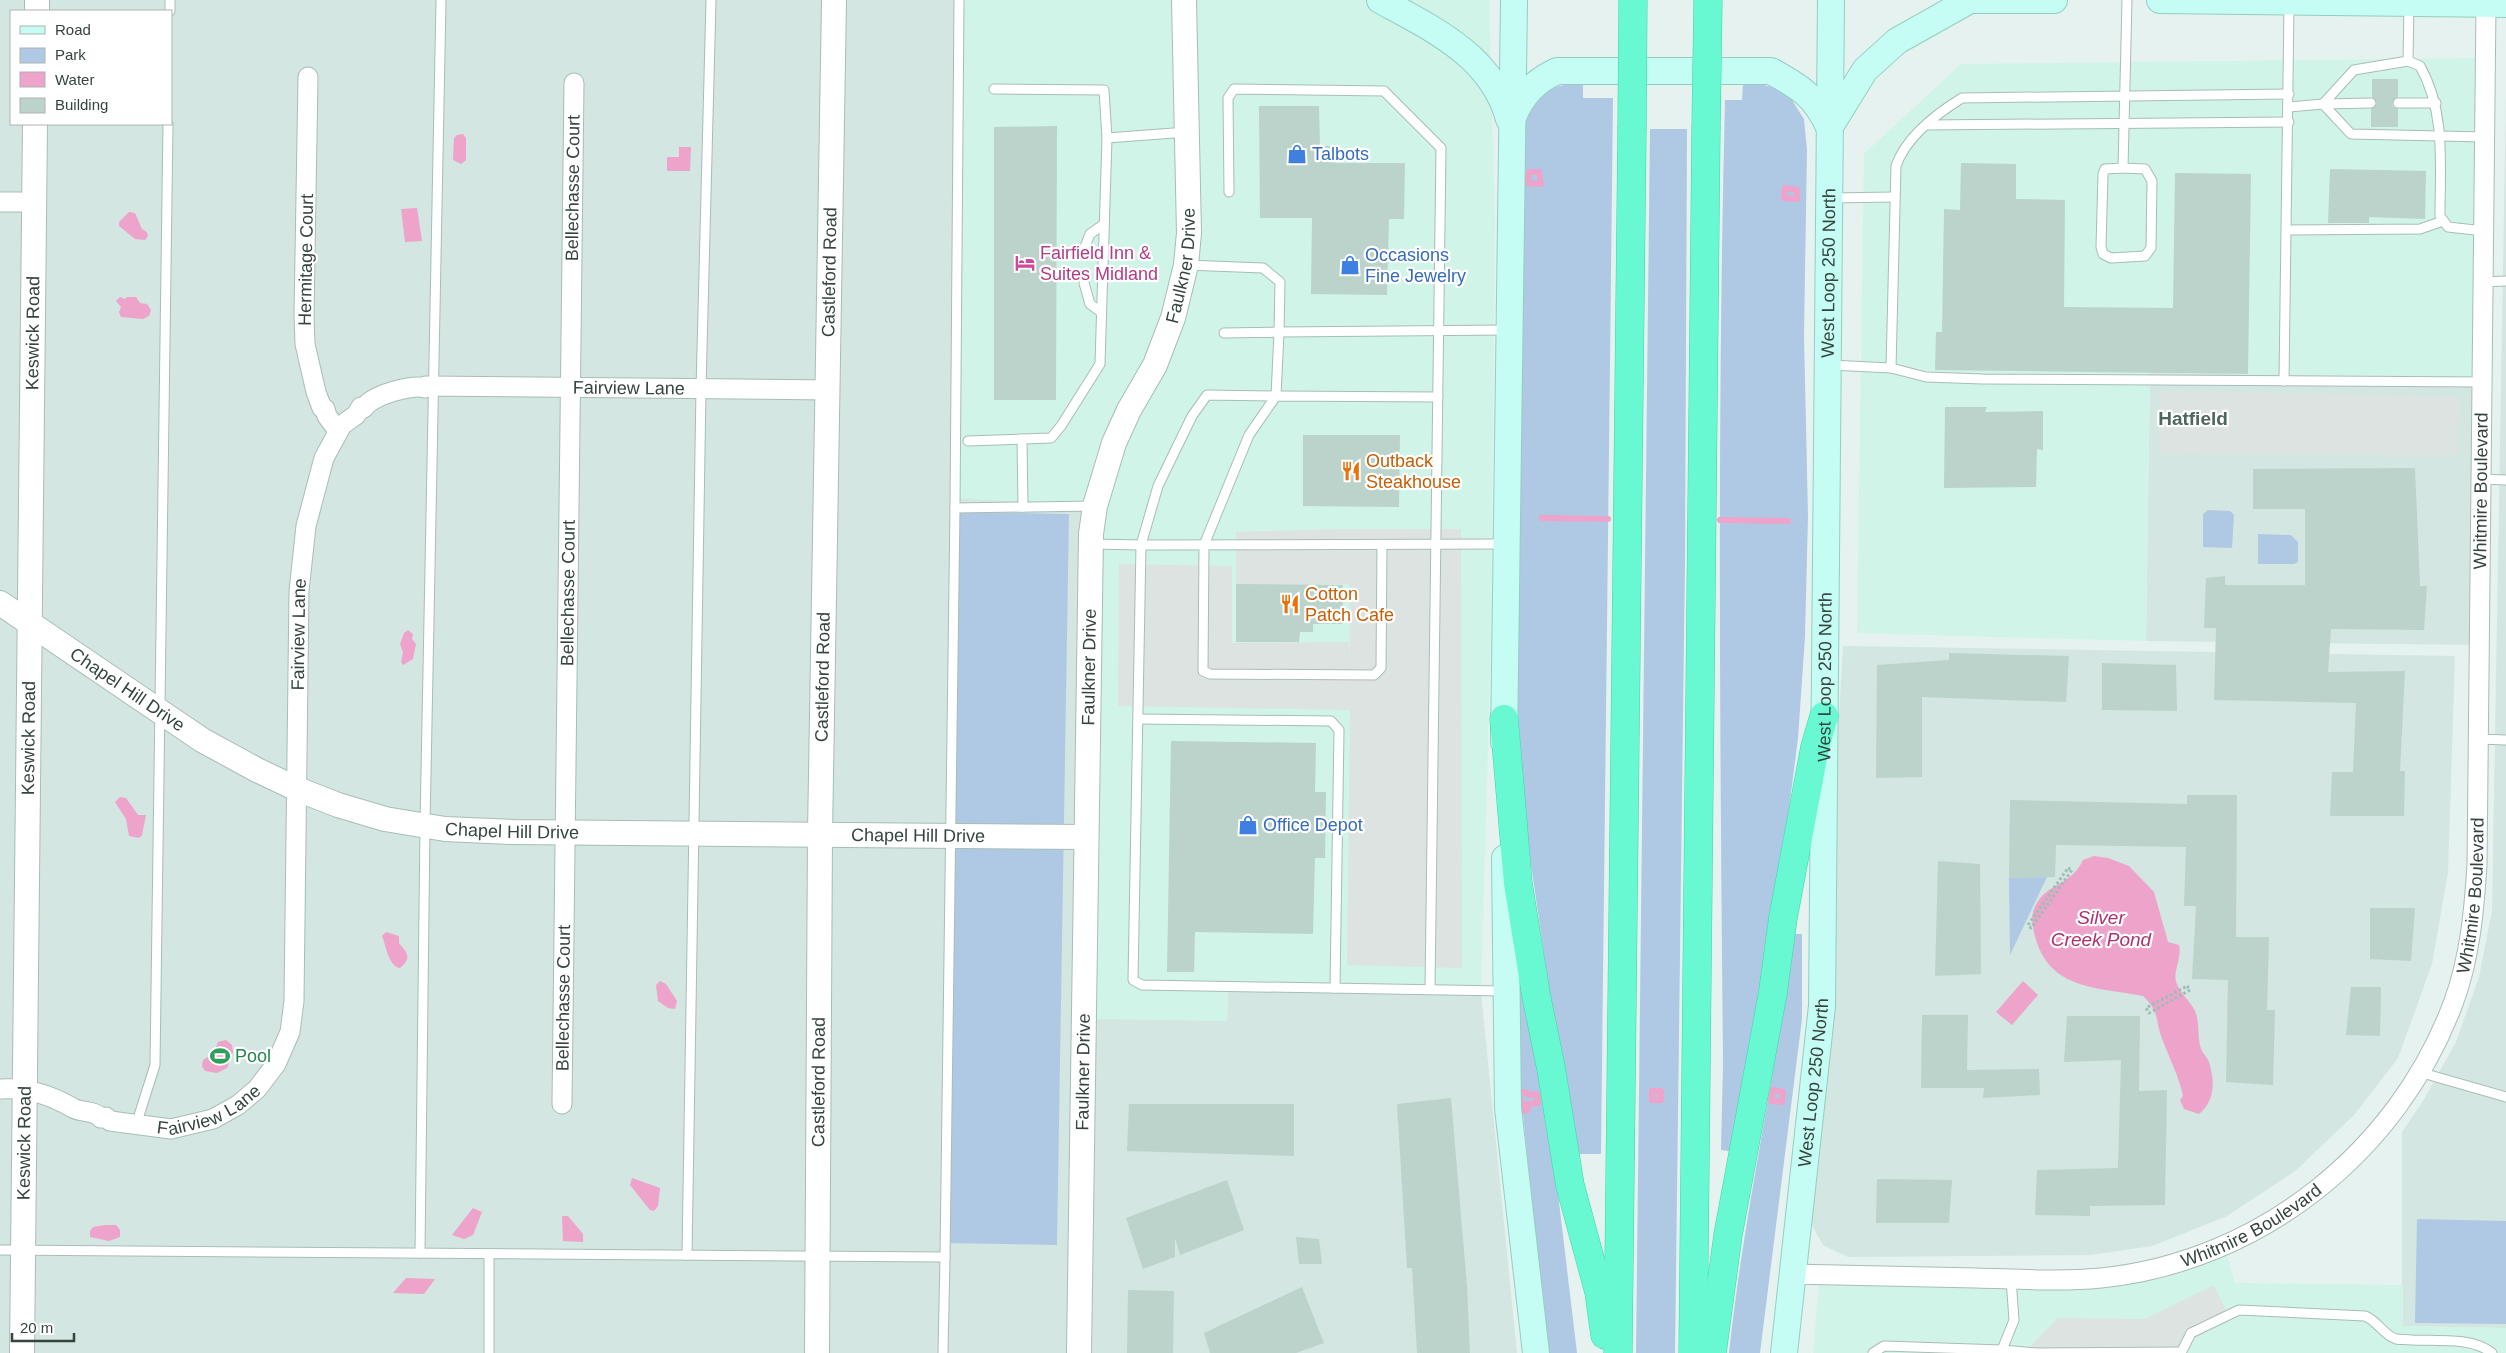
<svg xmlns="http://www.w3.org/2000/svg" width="2506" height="1353" font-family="Arial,sans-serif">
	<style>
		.residential { fill: #d3e6e1; fill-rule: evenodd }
		.commercial { fill: #d0f4e7 }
		.green { fill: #afc9e5 }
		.parking { fill: #dde3e1 }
		.water { fill: #eda3ca }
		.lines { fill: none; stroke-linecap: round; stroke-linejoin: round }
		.stream { stroke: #eda3ca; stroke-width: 6 }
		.building { fill: #bbd3cb }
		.service-casing { stroke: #a8bdb7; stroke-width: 11 }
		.minor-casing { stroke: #a8bdb7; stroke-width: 21 }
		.tertiary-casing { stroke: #a8bdb7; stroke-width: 26 }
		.secondary-casing { stroke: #94cec2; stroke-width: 28 }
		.motorway-casing { stroke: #3ad7a8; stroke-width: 29 }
		.path { stroke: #9abeb4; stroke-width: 3; stroke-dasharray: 2.5 2.5; stroke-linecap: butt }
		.service { stroke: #fff; stroke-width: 9 }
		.minor { stroke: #fff; stroke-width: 19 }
		.tertiary { stroke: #fff; stroke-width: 24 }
		.secondary { stroke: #c5fcf3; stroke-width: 26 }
		.motorway { stroke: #69f9d2; stroke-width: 28 }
		.motorway-bridge-casing { stroke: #3ad7a8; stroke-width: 29; stroke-linecap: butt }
		.motorway-bridge { stroke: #69f9d2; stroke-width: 28 }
		.labels { text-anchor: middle; stroke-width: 4.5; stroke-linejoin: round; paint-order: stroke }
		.shop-label { font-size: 18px; fill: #366cbe; stroke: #fff; text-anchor: start }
		.street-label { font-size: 18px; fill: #35443f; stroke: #fff }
		.hotel-label { font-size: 18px; fill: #b23c85; stroke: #fff; text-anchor: start }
		.food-label { font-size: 18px; fill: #c56008; stroke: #fff; text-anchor: start }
		.leisure-label { font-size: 18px; fill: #27864d; stroke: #fff; text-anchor: start }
		.neighbourhood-label { font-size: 19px; font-weight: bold; fill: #4d665e; stroke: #fff }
		.water-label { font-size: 19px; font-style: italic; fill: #ac3270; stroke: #fff }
	</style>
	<rect width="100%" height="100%" fill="#e5f2ef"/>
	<g class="residential">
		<path d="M 0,0 L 960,0 L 1227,1021 L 1228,989 L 1481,992 L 1517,1353 L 0,1353 ZM 11,11 L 171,11 L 171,124 L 11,124 Z"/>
		<polygon points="2506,97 2506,1328 2402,1326 2402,1132 2423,1101 2456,1042 2479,977 2492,911"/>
		<polygon points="2150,373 2480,378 2479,645 2146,641"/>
		<polygon points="1843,646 2455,656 2448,872 2432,964 2398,1058 2354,1115 2295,1171 2227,1216 2152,1246 2090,1255 1848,1257 1823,1245 1810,1222"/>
	</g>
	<g class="commercial">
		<polygon points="960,0 1489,0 1495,219 1491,637 1481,992 1228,990 1227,1021 1082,1019 1094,507 955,498"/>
		<polygon points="2482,58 2480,378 2150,373 2146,641 1857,633 1864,154 1961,64"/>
		<polygon points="2224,1245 2235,1283 2403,1285 2403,1326 2506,1328 2506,1353 1813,1353 1820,1273 2081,1279"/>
	</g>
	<g class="green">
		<path d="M 1583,83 L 1583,98 L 1613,98 L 1601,1154 L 1573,1154 L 1526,830 L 1517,696 L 1524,134 C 1528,97 1546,84 1583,83 Z"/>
		<path d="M 1757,83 L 1775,88 L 1790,97 L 1804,119 L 1807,150 L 1804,335 L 1808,516 L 1805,637 L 1798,738 L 1784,848 L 1734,1152 L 1721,1150 L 1723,1064 C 1720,742 1717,421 1725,100 L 1742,100 L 1743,84 Z"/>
		<polygon points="1650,129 1687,129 1685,558 1675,1353 1636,1353"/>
		<polygon points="2208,510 2230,511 2234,515 2232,548 2203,547 2203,514"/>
		<polygon points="955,512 1069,514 1057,1245 943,1243"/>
		<polygon points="2258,534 2291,535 2298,542 2298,562 2294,564 2258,564"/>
		<polygon points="2047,877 2010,955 2009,878"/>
		<path d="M 1794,934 L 1802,934 L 1802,1019 L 1760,1353 L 1729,1353 C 1744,1212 1776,1074 1794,934 Z"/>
		<polygon points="1515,955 1523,955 1556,1177 1577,1353 1548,1353 1519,1077"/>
		<polygon points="2417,1219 2506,1221 2506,1324 2415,1323"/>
	</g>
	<g class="parking">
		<polygon points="2161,391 2459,397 2458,455 2159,454"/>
		<polygon points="1347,529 1461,529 1462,968 1347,965 1350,710 1118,706 1119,564 1232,566 1232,643 1349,642 1350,666 1349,584 1236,585 1236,532"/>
		<polygon points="2214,1285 2230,1319 2167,1353 2024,1353 2058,1318 2145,1319"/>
	</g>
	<g class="water">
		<polygon points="463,134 466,138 466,160 461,164 453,160 454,138 457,135"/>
		<polygon points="679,147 691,147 690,171 667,171 667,157 679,157"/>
		<polygon points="417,208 422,241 405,242 401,209"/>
		<polygon points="129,212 135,213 142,229 147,232 148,236 145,240 135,239 119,226 119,222"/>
		<polygon points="120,297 125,299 127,297 136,297 140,303 147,304 151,310 149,316 143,319 121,317 119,312 121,307 116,301"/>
		<polygon points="408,630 413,634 412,639 416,644 413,659 403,665 401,662 403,652 400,644 404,633"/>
		<polygon points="120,797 126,798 138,815 146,815 142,835 139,838 129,836 126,819 115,802"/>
		<path d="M 2094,856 L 2108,858 L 2129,866 L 2154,892 L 2168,942 L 2179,945 C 2182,959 2173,970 2176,982 C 2180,993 2190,1001 2195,1011 C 2200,1023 2197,1037 2201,1049 C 2203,1054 2207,1057 2209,1062 C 2215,1081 2215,1101 2199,1114 L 2184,1109 L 2180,1100 L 2183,1096 C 2179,1076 2170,1060 2163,1041 C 2155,1022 2160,1011 2143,996 C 2099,987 2049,991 2035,936 C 2032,924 2030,914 2037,903 C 2046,887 2063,885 2075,872 C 2078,869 2081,864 2083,860 Z"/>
		<path d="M 386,932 L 399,936 L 399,943 C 405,951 414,957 400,968 C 388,966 386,945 382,936 Z"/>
		<polygon points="660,981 666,984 677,1001 675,1009 668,1008 658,1001 656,985"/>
		<polygon points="2023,981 2038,995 2012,1025 1996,1012"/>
		<polygon points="226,1040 232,1045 233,1052 227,1068 217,1073 205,1071 202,1066 203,1060 214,1053 218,1042"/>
		<polygon points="632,1178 660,1188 658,1206 654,1211 650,1210 630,1185"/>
		<polygon points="473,1208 482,1212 473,1235 464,1239 452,1235"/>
		<polygon points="562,1216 568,1216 583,1234 583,1242 563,1241"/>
		<polygon points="105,1225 116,1225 120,1230 120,1237 109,1241 90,1237 90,1231 93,1227"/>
		<polygon points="406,1278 435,1279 424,1294 393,1293"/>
	</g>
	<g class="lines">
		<g class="stream">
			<polygon points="1529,172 1539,172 1541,184 1528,183"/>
			<polygon points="1785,188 1797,190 1797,199 1784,198"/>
			<polyline points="1542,518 1608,519"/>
			<polyline points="1720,520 1788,521"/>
			<polygon points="1773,1090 1783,1092 1782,1102 1771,1101"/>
			<rect x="1652" y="1091" width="9" height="9"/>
			<polygon points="1526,1092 1529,1095 1537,1094 1538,1103 1527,1104 1528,1110 1522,1111 1520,1093"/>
		</g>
	</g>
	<g class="building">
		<polygon points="2372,79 2398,79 2398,97 2392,103 2393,107 2398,109 2398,127 2371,127 2371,109 2377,103 2372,97"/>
		<polygon points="1259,106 1319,106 1320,146 1335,146 1335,163 1405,163 1404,219 1389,219 1387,295 1311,294 1312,218 1260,218"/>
		<polygon points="1057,126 1056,400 994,400 994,127"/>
		<polygon points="1961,163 2016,164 2016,199 2065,200 2064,307 2173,308 2175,173 2251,174 2248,374 1935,370 1936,332 1942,332 1944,209 1960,210"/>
		<polygon points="2330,169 2426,171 2425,219 2369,217 2369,223 2328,223"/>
		<polygon points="1945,407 1987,407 1985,412 2043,411 2043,450 2037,449 2036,487 1944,488"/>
		<polygon points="1303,435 1400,435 1399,507 1303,506"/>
		<polygon points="2415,468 2420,586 2427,586 2424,630 2331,629 2328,672 2405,671 2400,771 2405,771 2404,816 2330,816 2332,772 2353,772 2356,703 2214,700 2216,628 2204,628 2206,578 2225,576 2225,585 2305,585 2305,509 2253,509 2253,469"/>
		<polygon points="1236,584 1343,585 1343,624 1313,624 1313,632 1300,632 1299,642 1236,642"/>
		<polygon points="1949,653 2069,656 2066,702 1922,697 1922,777 1876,778 1877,665 1949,660"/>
		<polygon points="2102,663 2176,665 2177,711 2102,710"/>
		<polygon points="1171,741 1316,743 1315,792 1326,792 1325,858 1315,858 1313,934 1195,932 1194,972 1167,972"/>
		<polygon points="2187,795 2237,795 2236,937 2269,937 2267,1010 2275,1010 2273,1085 2226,1082 2228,980 2192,979 2196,906 2184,906 2186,847 2056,845 2055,877 2009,878 2010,800 2187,804"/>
		<polygon points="1938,861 1980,864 1981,974 1935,976"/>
		<polygon points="2370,908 2415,908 2411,961 2370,959"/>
		<polygon points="2351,987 2381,987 2380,1036 2346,1035"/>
		<polygon points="1922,1015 1968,1015 1967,1070 2039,1069 2040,1095 1983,1098 1984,1088 1921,1088"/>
		<polygon points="2067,1016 2140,1016 2139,1091 2167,1090 2165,1205 2090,1206 2090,1216 2035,1215 2037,1170 2118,1168 2121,1060 2064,1062"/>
		<polygon points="1451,1098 1467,1286 1470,1353 1417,1353 1412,1268 1407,1268 1397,1104"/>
		<polygon points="1129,1104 1294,1104 1294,1156 1127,1151"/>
		<polygon points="1877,1179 1952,1180 1949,1223 1876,1223"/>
		<polygon points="1227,1180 1244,1230 1180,1255 1175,1238 1175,1257 1143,1269 1126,1218"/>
		<polygon points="1296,1237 1319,1239 1322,1264 1299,1264"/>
		<polygon points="1302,1287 1324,1343 1296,1353 1210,1353 1204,1333"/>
		<polygon points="1128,1290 1174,1291 1173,1353 1127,1353"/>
	</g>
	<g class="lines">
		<defs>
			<g id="service">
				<polyline points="170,11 170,0"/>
				<polyline points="2408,61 2409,4"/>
				<polyline points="994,89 1104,90 1107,138 1187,132"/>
				<polyline points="2398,103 2436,103"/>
				<path d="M 2323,104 L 2354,70 L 2408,61 L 2420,66 C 2446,112 2440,165 2440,216 L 2448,227 L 2484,231"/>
				<polyline points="2323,104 2371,103"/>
				<polyline points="2289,107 2323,104 2351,134 2485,137"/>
				<polyline points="1927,125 2289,122"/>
				<polyline points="2123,168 2145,169 2152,181 2151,248 2145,256 2111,258 2103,254 2101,247 2103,174 2105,169 2123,168 2127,0"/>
				<polyline points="1229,192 1228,98 1234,89 1384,91 1441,148 1430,989"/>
				<polyline points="1831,198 1894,197"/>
				<polyline points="2287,230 2420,229 2443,221"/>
				<polyline points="1083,252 1090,234 1104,224"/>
				<polyline points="1186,265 1263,268 1280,282 1279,332 1507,330"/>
				<polyline points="2483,282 2506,281"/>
				<polyline points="1084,283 1090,304 1101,312"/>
				<path d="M 1830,365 L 1891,368 L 1896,166 C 1906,137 1936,114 1962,98 L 2289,94"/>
				<polyline points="1891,368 1926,377 1983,379 2482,382"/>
				<polyline points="2284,381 2289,4"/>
				<polyline points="1022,439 1023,507"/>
				<polyline points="968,441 1051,438 1061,426 1100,364 1107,138"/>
				<polyline points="2481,479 2506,480"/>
				<polyline points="955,508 1095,506"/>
				<polyline points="1093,544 1141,545 1158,486 1192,416 1207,395 1276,396 1279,332 1224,333"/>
				<polyline points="1382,545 1381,668 1374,675 1210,674 1203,671 1204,545 1249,435 1276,396 1438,397"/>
				<polyline points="1139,719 1331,721 1339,730 1335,988"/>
				<polyline points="2479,739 2506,740"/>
				<polyline points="1504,991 1142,985 1133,980 1141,545 1504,544"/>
				<polyline points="2419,1072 2506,1097"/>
				<polyline points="136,1125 155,1065 168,124"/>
				<polyline points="0,1250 945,1257 943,1353"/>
				<polyline points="420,1253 425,825 441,0"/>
				<polyline points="489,1254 489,1353"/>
				<polyline points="687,1255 701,389 711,0"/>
				<polyline points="945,1257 955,508 959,0"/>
				<polyline points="2011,1279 2014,1320 2002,1350 2037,1353 2181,1352"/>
				<polyline points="1873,1353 1884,1346 2002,1350 2001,1353"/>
				<path d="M 2181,1353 L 2191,1333 L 2239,1310 L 2365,1316 C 2378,1321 2383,1335 2396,1339 C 2401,1340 2407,1339 2412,1340 C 2437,1341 2472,1337 2492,1353"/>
			</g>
			<g id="minor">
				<polyline points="308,77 304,315 305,344 316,392 322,408 325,409 327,416 338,431"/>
				<polyline points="0,202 34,202"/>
				<path id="s1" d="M 0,1089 C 25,1087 51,1095 73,1108 C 82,1113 94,1110 101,1118 L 106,1117 L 110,1121 L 171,1129 L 213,1119 L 238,1105 L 257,1089 L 276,1064 L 290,1032 L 294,1001 L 299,591 L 306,526 L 324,458 L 342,425 L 356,415 L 361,407 L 364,408 C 371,395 413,384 425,388 L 426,386 L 829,390"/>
				<path id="s2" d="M 562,1104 L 574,83"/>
				<path id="s3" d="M 1791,1274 C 1853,1275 1914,1277 1976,1278 C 2018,1279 2060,1282 2101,1278 C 2260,1262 2399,1151 2454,1001 C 2470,957 2474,911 2477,865 L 2486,4"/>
			</g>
			<g id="tertiary">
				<polyline points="37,11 37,0"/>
				<path id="s4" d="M 0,603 L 202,740 L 257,770 L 297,789 L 338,805 L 385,819 L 445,829 L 513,832 L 1085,837"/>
				<path id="s5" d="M 22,1353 L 35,124"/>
				<path id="s6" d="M 817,1353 L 820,834 L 834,0"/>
				<path id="s7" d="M 1079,1353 L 1091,534 L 1095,506 L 1114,443 L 1129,410 L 1155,365 L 1173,318 L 1186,265 L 1189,233 L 1184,0"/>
			</g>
			<g id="secondary">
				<path d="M 1380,0 C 1433,29 1492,56 1509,119"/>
				<polyline points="1957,0 2054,0"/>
				<polyline points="2160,0 2506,4"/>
				<path d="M 1513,117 C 1522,95 1535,81 1557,71 L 1771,71 C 1800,87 1815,96 1829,127"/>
				<polyline points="1831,125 1865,70 1897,41 1970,0"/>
				<polyline points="1504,742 1514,0"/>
				<polyline points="1505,858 1508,1108 1536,1353"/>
				<path id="s8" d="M 1784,1353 L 1822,1006 L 1831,0"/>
			</g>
			<g id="motorway">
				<polyline points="1504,719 1518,883 1536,995 1551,1068 1570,1185 1599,1292 1605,1335"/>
				<polyline points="1618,1353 1632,129"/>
				<polyline points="1693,1353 1706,129"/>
				<polyline points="1712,1353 1728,1235 1773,992 1783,918 1815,747 1824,716"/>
			</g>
		</defs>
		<use href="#service" class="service-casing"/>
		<use href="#minor" class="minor-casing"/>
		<use href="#tertiary" class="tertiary-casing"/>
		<use href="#secondary" class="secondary-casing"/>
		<use href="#motorway" class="motorway-casing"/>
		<g class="path">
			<polygon points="2068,868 2072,870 2031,928 2028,925"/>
			<polygon points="2187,986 2190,990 2149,1013 2146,1008"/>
		</g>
		<use href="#service" class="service"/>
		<use href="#minor" class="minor"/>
		<use href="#tertiary" class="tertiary"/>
		<use href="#secondary" class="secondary"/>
		<use href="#motorway" class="motorway"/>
		<defs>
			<g id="motorway-bridge">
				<polyline points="1632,129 1633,0"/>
				<polyline points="1706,129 1708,0"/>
			</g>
		</defs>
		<use href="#motorway-bridge" class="motorway-bridge-casing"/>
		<use href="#motorway-bridge" class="motorway-bridge"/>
	</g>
	<defs>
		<symbol id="shop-bare" viewBox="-9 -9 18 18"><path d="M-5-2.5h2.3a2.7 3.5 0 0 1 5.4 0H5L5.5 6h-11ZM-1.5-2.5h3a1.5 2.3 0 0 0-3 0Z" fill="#3f7fe0" stroke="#fff" stroke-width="2.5" paint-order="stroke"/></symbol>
		<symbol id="hotel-bare" viewBox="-9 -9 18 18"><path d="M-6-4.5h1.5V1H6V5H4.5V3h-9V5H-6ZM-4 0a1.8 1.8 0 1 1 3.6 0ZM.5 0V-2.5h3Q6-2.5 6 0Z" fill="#d1479c" stroke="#fff" stroke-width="2.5" paint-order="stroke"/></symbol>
		<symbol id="restaurant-bare" viewBox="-9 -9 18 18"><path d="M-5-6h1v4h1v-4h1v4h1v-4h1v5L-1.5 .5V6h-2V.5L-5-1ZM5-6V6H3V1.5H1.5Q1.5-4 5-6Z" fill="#e8710a" stroke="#fff" stroke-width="2.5" paint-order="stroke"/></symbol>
		<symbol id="stadium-bare" viewBox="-9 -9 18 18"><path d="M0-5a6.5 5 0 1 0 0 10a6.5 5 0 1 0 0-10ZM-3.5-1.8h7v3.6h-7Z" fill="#2e9e5b" stroke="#fff" stroke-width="2.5" paint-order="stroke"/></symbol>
	</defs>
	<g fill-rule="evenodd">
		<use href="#shop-bare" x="1283" y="140" width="28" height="28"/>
		<use href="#hotel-bare" x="1011" y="249" width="28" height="28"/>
		<use href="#shop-bare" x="1336" y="251" width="28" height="28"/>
		<use href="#restaurant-bare" x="1337" y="457" width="28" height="28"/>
		<use href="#restaurant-bare" x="1276" y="590" width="28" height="28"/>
		<use href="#shop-bare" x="1234" y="811" width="28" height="28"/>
		<use href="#stadium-bare" x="206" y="1042" width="28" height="28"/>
	</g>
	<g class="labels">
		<g class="shop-label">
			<text x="1312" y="160">Talbots</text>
			<text x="1365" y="261">Occasions<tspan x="1365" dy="21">Fine Jewelry</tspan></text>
			<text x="1263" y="831">Office Depot</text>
		</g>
		<g class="street-label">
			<text dy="6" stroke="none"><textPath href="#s2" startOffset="916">Bellechasse Court</textPath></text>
			<text transform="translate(306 260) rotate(-89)" y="6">Hermitage Court</text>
			<text dy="6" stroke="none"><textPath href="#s7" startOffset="1105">Faulkner Drive</textPath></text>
			<text dy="6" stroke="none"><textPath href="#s6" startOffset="1081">Castleford Road</textPath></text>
			<text dy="6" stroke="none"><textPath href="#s8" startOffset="1082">West Loop 250 North</textPath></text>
			<text dy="6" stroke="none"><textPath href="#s5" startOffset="1020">Keswick Road</textPath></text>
			<text dy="6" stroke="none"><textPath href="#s1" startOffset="1258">Fairview Lane</textPath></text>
			<text dy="6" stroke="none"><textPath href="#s3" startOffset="1295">Whitmire Boulevard</textPath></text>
			<text dy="6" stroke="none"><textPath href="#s2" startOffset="511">Bellechasse Court</textPath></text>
			<text dy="6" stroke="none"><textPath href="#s1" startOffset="740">Fairview Lane</textPath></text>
			<text dy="6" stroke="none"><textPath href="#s7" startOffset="686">Faulkner Drive</textPath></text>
			<text dy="6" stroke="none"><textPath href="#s6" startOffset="676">Castleford Road</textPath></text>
			<text dy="6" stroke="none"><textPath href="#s8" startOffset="678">West Loop 250 North</textPath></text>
			<text dy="6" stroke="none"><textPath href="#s4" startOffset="154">Chapel Hill Drive</textPath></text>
			<text dy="6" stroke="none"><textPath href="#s5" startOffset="615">Keswick Road</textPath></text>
			<text dy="6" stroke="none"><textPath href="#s4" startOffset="572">Chapel Hill Drive</textPath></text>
			<text dy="6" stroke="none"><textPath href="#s4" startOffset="978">Chapel Hill Drive</textPath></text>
			<text dy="6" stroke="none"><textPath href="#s3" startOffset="890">Whitmire Boulevard</textPath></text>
			<text dy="6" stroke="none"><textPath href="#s2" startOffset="106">Bellechasse Court</textPath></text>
			<text dy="6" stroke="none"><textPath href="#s7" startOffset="281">Faulkner Drive</textPath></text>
			<text dy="6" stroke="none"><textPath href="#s6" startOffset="271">Castleford Road</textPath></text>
			<text dy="6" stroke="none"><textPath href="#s8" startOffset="272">West Loop 250 North</textPath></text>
			<text dy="6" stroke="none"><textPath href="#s1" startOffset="221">Fairview Lane</textPath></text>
			<text dy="6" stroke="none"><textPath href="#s5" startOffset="210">Keswick Road</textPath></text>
			<text dy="6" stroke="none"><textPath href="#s3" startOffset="471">Whitmire Boulevard</textPath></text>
		</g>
		<g class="hotel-label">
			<text x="1040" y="259">Fairfield Inn &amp;<tspan x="1040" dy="21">Suites Midland</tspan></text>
		</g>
		<g class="food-label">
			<text x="1366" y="467">Outback<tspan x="1366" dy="21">Steakhouse</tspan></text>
			<text x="1305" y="600">Cotton<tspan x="1305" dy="21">Patch Cafe</tspan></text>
		</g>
		<g class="leisure-label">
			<text x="235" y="1062">Pool</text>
		</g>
		<g class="neighbourhood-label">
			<text x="2193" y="425">Hatfield</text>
		</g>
		<g class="water-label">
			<text x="2101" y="924">Silver<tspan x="2101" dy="22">Creek Pond</tspan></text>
		</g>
	</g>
	<rect x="10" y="10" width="162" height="115" fill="#ffffff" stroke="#aeb4b2"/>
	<rect x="20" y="26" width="25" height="8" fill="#c5fcf3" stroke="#aeb4b2"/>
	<text x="55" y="35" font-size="15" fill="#35443f">Road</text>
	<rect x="20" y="48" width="25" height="15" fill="#afc9e5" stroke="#aeb4b2"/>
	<text x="55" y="60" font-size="15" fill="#35443f">Park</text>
	<rect x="20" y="72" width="25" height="15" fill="#eda3ca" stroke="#aeb4b2"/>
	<text x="55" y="85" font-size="15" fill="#35443f">Water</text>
	<rect x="20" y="98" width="25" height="15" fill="#bbd3cb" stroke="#aeb4b2"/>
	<text x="55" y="110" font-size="15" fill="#35443f">Building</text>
	<path d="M12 1333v8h62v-8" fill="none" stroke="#35443f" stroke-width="2.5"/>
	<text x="20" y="1333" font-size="15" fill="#35443f" stroke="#ffffff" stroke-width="4" paint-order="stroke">20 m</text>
</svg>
